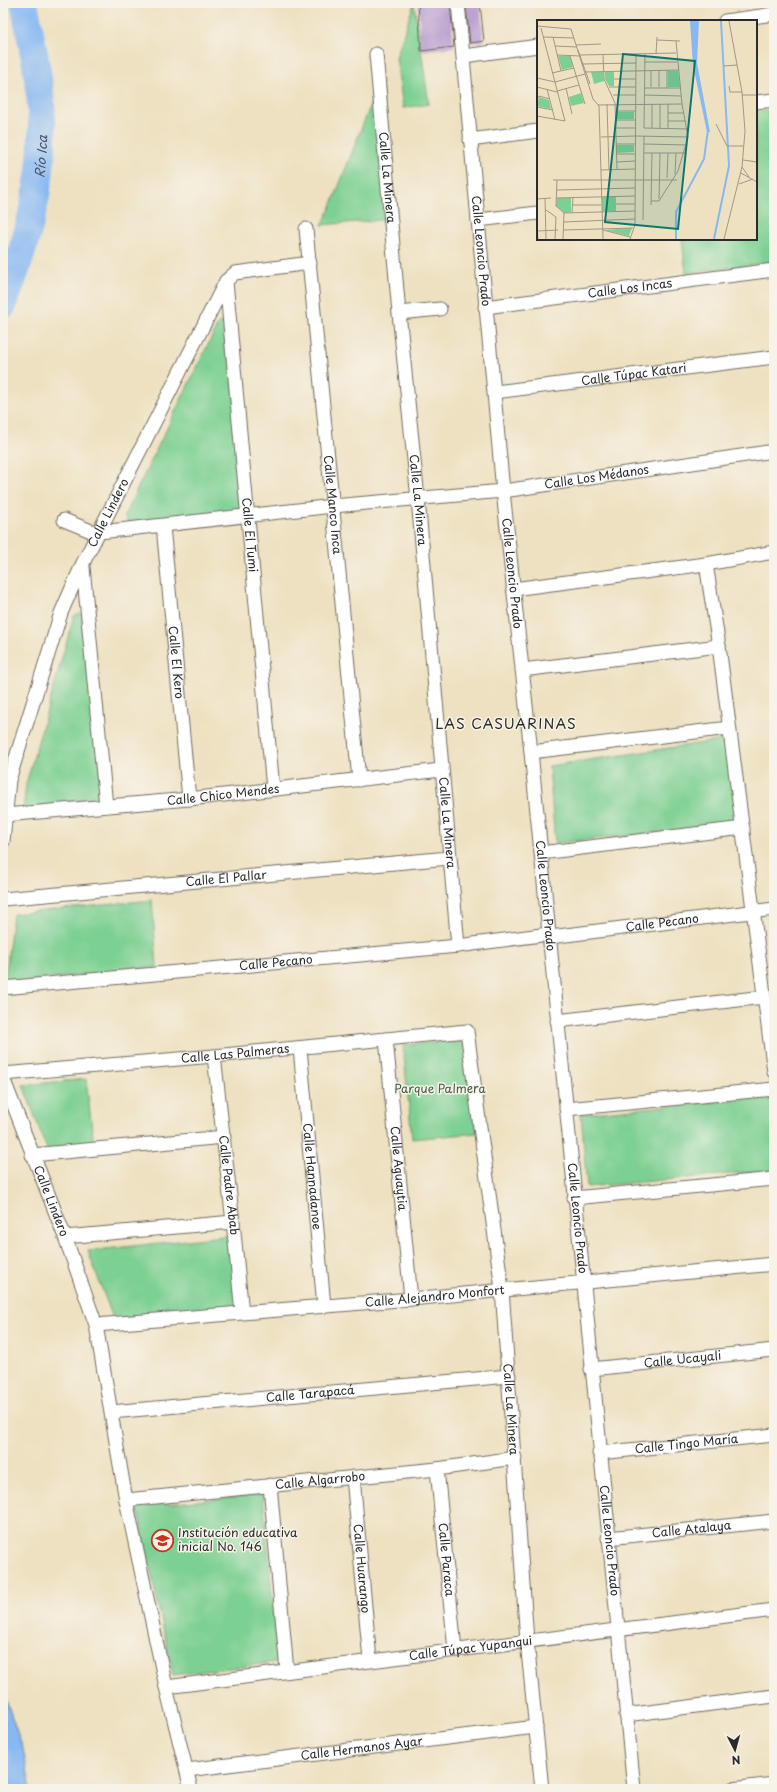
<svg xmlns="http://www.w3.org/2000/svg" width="777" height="1792" font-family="'Playpen Sans',sans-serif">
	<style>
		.green { fill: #7dd093; stroke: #547e5f }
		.water { fill: #86b8f3; stroke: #58728f }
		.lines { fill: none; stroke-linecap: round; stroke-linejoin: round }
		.river { stroke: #86b8f3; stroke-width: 28 }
		.building { fill: #b89dcf }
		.minor-casing { stroke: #6f6b60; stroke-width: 15 }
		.minor { stroke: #fff; stroke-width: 13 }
		.labels { text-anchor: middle; stroke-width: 3; stroke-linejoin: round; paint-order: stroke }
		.street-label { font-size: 12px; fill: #2b2b2b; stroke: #f7f3e8 }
		.park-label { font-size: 12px; fill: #445d4a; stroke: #f7f3e8 }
		.poi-label { font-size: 12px; fill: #2b2b2b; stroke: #f7f3e8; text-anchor: start }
		.water-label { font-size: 13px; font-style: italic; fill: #465567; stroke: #f7f3e8 }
		.quarter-label { font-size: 14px; letter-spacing: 1px; fill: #2b2b2b; stroke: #f7f3e8 }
		.inset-river { fill: none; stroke: #86b8f3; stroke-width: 2 }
		.inset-road { fill: none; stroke: #a09885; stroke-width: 1 }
		.view { fill: #0f766e; fill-opacity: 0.15; stroke: #0f766e; stroke-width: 2 }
		.inset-edge { fill: none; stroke: #2b2b2b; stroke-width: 2 }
	</style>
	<rect width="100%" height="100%" fill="#f7f3e8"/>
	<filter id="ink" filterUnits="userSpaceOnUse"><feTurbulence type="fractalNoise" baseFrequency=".025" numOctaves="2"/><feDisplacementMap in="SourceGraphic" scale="8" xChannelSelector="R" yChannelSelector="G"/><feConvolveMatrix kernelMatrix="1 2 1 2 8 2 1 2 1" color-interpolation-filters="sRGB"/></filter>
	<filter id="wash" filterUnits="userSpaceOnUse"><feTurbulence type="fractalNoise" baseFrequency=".012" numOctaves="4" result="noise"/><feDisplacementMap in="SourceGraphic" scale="16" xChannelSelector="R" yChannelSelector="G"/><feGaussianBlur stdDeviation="0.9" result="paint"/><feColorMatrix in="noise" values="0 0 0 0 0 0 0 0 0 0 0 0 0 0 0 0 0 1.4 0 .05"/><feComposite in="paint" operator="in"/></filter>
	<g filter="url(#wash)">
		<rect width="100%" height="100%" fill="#eee1c1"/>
		<g class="green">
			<polygon points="414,3 429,104 403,108 396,58"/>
			<polygon points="381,78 392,219 322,225 330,209"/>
			<polygon points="774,109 774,262 686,273 682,239 756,239 756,112"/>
			<polygon points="219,322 226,324 247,511 128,522 124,516"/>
			<polygon points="80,613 86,616 103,802 23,811 26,784 74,616"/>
			<polygon points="730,739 741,824 555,843 549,766"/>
			<polygon points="152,900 157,967 11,983 5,980 13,914"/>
			<polygon points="468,1040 477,1133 412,1139 403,1045"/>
			<polygon points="86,1079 94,1147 48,1152 23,1085"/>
			<polygon points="774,1096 774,1170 587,1187 581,1114"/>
			<polygon points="232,1235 238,1308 114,1321 88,1251"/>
			<polygon points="263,1494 278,1662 173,1675 137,1507"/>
		</g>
		<polygon class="water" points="3,1691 23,1749 31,1789 3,1789"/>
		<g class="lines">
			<path class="river" id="s1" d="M 3,305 C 25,248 44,186 42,124 C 41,83 32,43 24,3"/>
		</g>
		<g id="blocks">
			<g class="building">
				<polygon points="418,3 450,3 454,47 421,51"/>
				<polygon points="466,3 480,3 484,41 470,43"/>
			</g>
		</g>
	</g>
	<g filter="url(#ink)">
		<use href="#blocks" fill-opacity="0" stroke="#6f6b60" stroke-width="1"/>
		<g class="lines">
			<defs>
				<g id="minor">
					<path id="s2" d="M 458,3 L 503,491 L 531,752 L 634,1789"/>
					<polyline points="725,21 774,14"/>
					<path id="s3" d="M 376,54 L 399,313 L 418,499 L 458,946"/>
					<polyline points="464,56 538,46"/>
					<polyline points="756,102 774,100"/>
					<polyline points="470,140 538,131"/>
					<polyline points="478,220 538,213"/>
					<path id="s4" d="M 306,229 L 359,780"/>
					<path id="s5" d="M 226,281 L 273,789"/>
					<path id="s6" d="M 485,307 L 774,270"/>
					<polyline points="399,313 440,309"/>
					<path id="s7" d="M 495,392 L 774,357"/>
					<path id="s8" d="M 64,520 L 91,531 L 99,532 L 128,529 L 333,506 L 503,491 L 774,451"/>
					<path id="s9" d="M 163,526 L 189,799"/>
					<polyline points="706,564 719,646 774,1072"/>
					<polyline points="83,567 106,806"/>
					<polyline points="513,589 706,564 774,552"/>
					<polyline points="522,670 719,646"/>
					<polyline points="531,752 729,728"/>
					<path id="s10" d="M 5,815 L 189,799 L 441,770"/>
					<path id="s11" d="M 3,841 L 9,780 L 61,613 L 82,565 L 226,281 L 235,273 L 310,263"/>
					<polyline points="541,853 743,828"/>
					<path id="s12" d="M 3,899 L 449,858"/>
					<path id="s13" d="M 550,937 L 774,909"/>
					<path id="s14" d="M 3,988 L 458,946 L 549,934"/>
					<polyline points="557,1021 764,997"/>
					<path id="s15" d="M 386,1039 L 411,1299"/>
					<path id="s16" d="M 300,1048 L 324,1306"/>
					<path id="s17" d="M 214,1056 L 233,1222 L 242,1313"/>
					<path id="s18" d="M 3,1074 L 214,1056 L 467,1031 L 502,1289 L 527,1641 L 542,1789"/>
					<path id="s19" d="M 3,1078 L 65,1237 L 96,1325 L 126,1500 L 166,1687 L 191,1789"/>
					<polyline points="566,1109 774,1089"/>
					<polyline points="32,1155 224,1137"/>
					<polyline points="574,1198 774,1179"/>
					<polyline points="65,1237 233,1222"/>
					<path id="s20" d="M 96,1325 L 411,1299 L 774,1264"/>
					<path id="s21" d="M 591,1369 L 774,1350"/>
					<path id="s22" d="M 111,1412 L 509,1376"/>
					<path id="s23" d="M 599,1453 L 774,1435"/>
					<path id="s24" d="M 437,1469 L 455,1650"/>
					<path id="s25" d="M 353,1477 L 370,1660"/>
					<polyline points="270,1485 287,1671"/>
					<path id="s26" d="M 126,1500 L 437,1469 L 515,1458"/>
					<path id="s27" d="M 608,1538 L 774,1521"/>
					<path id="s28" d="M 166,1687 L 774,1610"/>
					<polyline points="626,1715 774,1696"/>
					<path id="s29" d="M 187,1770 L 536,1727"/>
					<polyline points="732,1789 774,1784"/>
				</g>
			</defs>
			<use href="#minor" class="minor-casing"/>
			<use href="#minor" class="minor"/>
		</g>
	</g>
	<defs>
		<symbol id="school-ring" viewBox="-11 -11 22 22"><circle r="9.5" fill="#f7f3e8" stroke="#c8321e" stroke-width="1.5"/><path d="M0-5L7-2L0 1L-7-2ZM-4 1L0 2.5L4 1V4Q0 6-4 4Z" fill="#c8321e"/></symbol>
	</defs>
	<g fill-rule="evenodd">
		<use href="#school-ring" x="150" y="1528" width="25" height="25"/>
	</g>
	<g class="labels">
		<g class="street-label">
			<text dy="4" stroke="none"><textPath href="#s3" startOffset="124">Calle La Minera</textPath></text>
			<text dy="4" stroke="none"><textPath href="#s2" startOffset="249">Calle Leoncio Prado</textPath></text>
			<text dy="4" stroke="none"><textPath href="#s6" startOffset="146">Calle Los Incas</textPath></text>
			<text dy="4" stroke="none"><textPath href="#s7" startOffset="140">Calle Túpac Katari</textPath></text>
			<text dy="4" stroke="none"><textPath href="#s8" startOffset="538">Calle Los Médanos</textPath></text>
			<text dy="4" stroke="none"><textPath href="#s3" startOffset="448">Calle La Minera</textPath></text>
			<text dy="4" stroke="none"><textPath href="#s4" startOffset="277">Calle Manco Inca</textPath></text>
			<text dy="4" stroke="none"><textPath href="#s11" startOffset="347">Calle Lindero</textPath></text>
			<text dy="4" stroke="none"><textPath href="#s5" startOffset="255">Calle El Tumi</textPath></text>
			<text dy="4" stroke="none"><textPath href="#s2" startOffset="573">Calle Leoncio Prado</textPath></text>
			<text dy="4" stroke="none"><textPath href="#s9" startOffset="137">Calle El Kero</textPath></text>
			<text dy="4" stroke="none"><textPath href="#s10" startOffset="219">Calle Chico Mendes</textPath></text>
			<text dy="4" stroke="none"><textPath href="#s3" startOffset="772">Calle La Minera</textPath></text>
			<text dy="4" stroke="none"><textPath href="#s12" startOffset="224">Calle El Pallar</textPath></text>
			<text dy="4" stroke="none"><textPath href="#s2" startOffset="897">Calle Leoncio Prado</textPath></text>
			<text dy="4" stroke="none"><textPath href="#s13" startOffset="113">Calle Pecano</textPath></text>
			<text dy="4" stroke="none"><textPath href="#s14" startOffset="274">Calle Pecano</textPath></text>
			<text dy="4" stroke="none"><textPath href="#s18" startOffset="233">Calle Las Palmeras</textPath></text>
			<text dy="4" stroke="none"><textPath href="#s15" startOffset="130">Calle Aguaytia</textPath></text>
			<text dy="4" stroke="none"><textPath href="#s16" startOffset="129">Calle Hannadanoe</textPath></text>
			<text dy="4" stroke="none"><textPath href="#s17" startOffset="130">Calle Padre Abab</textPath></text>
			<text dy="4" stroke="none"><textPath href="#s19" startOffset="132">Calle Lindero</textPath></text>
			<text dy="4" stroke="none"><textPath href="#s2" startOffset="1221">Calle Leoncio Prado</textPath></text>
			<text dy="4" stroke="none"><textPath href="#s20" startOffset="340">Calle Alejandro Monfort</textPath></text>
			<text dy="4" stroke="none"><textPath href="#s21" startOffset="92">Calle Ucayali</textPath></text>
			<text dy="4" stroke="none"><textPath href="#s22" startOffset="200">Calle Tarapacá</textPath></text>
			<text dy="4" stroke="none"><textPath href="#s18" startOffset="847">Calle La Minera</textPath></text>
			<text dy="4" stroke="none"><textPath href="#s23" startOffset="88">Calle Tingo María</textPath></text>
			<text dy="4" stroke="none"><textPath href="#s26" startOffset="195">Calle Algarrobo</textPath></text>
			<text dy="4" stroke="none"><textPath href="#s27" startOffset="84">Calle Atalaya</textPath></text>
			<text dy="4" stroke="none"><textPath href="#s2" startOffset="1545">Calle Leoncio Prado</textPath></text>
			<text dy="4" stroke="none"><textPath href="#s24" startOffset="91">Calle Paraca</textPath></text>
			<text dy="4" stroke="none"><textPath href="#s25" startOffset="92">Calle Huarango</textPath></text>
			<text dy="4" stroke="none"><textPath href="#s28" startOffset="307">Calle Túpac Yupanqui</textPath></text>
			<text dy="4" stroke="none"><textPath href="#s29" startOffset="176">Calle Hermanos Ayar</textPath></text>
		</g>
		<g class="park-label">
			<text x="440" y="1093">Parque Palmera</text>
		</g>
		<g class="poi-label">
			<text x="178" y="1537">Institución educativa<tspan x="178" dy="14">inicial No. 146</tspan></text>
		</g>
		<g class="water-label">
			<text dy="5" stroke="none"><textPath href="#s1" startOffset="154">Río Ica</textPath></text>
		</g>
		<g class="quarter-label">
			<text x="506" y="729">LAS CASUARINAS</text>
		</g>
	</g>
	<g transform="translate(537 20)">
		<rect width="220" height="220" fill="#eee1c1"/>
		<path d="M 21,36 L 33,36 L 36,47 L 25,50 ZM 131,51 L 141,51 L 143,67 L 131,67 ZM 54,52 L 66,52 L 67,61 L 57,64 ZM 68,52 L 77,52 L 77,66 L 72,66 L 68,59 ZM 44,73 L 47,83 L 34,86 L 32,77 ZM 2,77 L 12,80 L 14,89 L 0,86 ZM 79,92 L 97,92 L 97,99 L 79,99 ZM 79,125 L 97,125 L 97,132 L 80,133 ZM 65,177 L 79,177 L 79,191 L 65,191 ZM 20,178 L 34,178 L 34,192 L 28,193 L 19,186 ZM 95,208 L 92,216 L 68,210 Z" fill="#7dd093"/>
		<path d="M 153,1 L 162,1 L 160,43 L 173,112 L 170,112 L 156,45 Z" fill="#86b8f3"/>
		<path class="inset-river" d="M 139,219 L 139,192 L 167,139 L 171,110M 177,219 L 192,146 L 184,1"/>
		<path class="inset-road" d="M 0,6 L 34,9 L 56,79 L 62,86 L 66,219M 6,17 L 37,18M 16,17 L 24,51M 120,20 L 143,21M 39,25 L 64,24M 18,26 L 40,27M 41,30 L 53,64M 108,34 L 107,108 L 151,109M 119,34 L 120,17M 20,35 L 43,36M 43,35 L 139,33M 66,35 L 67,59 L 78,83 L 80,149M 33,36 L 48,84M 107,42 L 140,42M 45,44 L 99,43M 187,46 L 200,45M 48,52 L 142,50M 15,53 L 37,48M 0,58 L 18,62 L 48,54M 77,59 L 99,59M 192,66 L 193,72 L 205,72M 0,67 L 20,72M 72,67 L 99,67M 114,67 L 114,51M 122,67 L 122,50M 29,68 L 35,94M 107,68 L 144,68M 130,68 L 130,50M 10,69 L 18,100M 20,71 L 42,65M 76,75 L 99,75M 107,75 L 144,76M 205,75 L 220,75M 0,79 L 2,76 L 13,79M 70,84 L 72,150M 131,84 L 131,108M 61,85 L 145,84M 0,87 L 16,90M 79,91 L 99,91M 131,93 L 147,93M 0,96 L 28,101 L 4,8M 79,100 L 99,100M 131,101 L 149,101M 179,104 L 190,126 L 206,126M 79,108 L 99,108M 115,108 L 115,84M 123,108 L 123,84M 98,116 L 151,117M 64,117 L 98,116M 79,124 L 98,124M 107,124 L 150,125M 107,133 L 148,133M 80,134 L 98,134M 206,140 L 220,142M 80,142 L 98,141M 205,147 L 212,157M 64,150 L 98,149M 204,153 L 220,162M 138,154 L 139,133M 130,158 L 131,133M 16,160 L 140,160M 20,160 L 19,186 L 27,193M 202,164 L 216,159M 20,170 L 98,168M 8,178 L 9,219M 19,178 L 98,176M 0,179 L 14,178M 122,179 L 123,133M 114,181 L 122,181 L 141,151 L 151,117 L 145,84 L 139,21M 79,184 L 98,184M 36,185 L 64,185M 114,185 L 115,133M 9,190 L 19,197 L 18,219M 27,193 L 98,191M 35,193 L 36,177M 106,200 L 107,116M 27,202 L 98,199M 0,203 L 1,219M 26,210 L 96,208M 66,210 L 93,217M 0,211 L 21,210M 26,219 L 27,193M 93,219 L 98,205 L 99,34M 187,219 L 205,147 L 208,111 L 205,72 L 192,1"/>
		<path class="view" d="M 86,34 L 158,41 L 141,209 L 68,202 Z"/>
		<rect width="220" height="220" class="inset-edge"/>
	</g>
	<rect width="777" height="1792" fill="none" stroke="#f7f3e8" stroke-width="16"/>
	<g transform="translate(735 1750) rotate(174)" stroke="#f7f3e8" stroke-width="3" paint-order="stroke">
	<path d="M0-3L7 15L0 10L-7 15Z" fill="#2b2b2b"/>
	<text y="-6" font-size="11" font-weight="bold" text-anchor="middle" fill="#2b2b2b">N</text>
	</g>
</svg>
